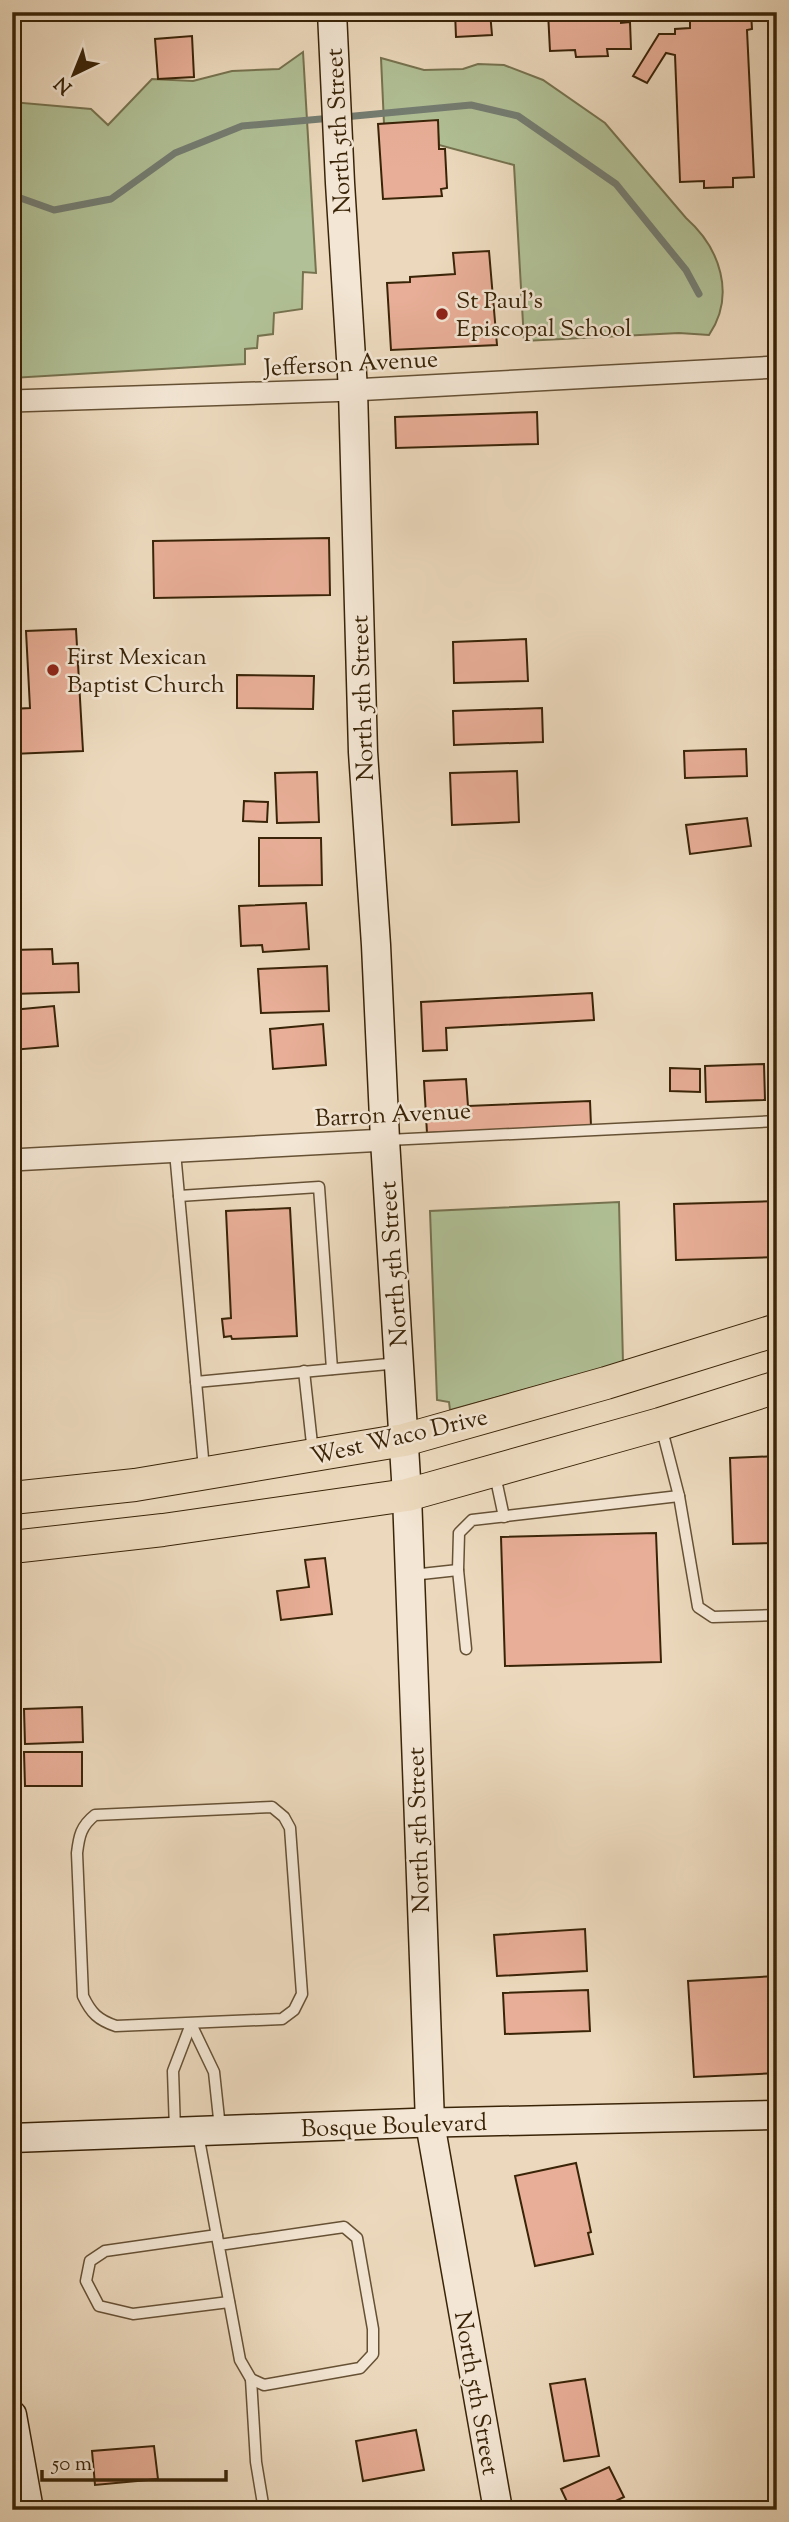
<svg xmlns="http://www.w3.org/2000/svg" width="789" height="2522" font-family="'Sorts Mill Goudy',serif">
	<style>
		.green { fill: #b1c096; stroke: #76724f; stroke-width: 2 }
		.lines { fill: none; stroke-linecap: round; stroke-linejoin: round }
		.stream { stroke: #747d72; stroke-width: 7 }
		.building { fill: #e8ae97; stroke: #3a2408; stroke-width: 2 }
		.lane-casing { stroke: #665135; stroke-width: 13 }
		.street-casing { stroke: #665135; stroke-width: 24 }
		.secondary-casing { stroke: #3a2408; stroke-width: 31 }
		.primary-casing { stroke: #3a2408; stroke-width: 34 }
		.lane { stroke: #f3e6d4; stroke-width: 10 }
		.street { stroke: #f3e6d4; stroke-width: 21 }
		.secondary { stroke: #f3e6d4; stroke-width: 28 }
		.primary { stroke: #ecd9bd; stroke-width: 32 }
		.poi-dot { fill: #8f2418; stroke: #f3e6d4; stroke-width: 2.5 }
		.labels { text-anchor: middle; stroke-width: 5; stroke-linejoin: round; paint-order: stroke }
		.street-label { font-size: 24px; fill: #3a2408; stroke: #f3e6d4 }
		.poi-label { font-size: 24px; fill: #3a2408; stroke: #f3e6d4; text-anchor: start }
	</style>
	<rect width="100%" height="100%" fill="#ecd9bd"/>
	<filter id="stains"><feTurbulence type="fractalNoise" baseFrequency=".00286" numOctaves="4"/><feColorMatrix values="0 0 0 0 .2 0 0 0 0 .09 0 0 0 0 .02 0 0 0 .5 -.17"/></filter>
	<radialGradient id="worn" r=".72"><stop offset=".6" stop-color="#630" stop-opacity="0"/><stop offset="1" stop-color="#630" stop-opacity=".3"/></radialGradient>
	<g class="green">
		<polygon points="303,52 316,273 303,272 302,309 274,313 273,334 258,336 257,348 245,349 245,364 12,378 12,102 91,109 108,125 152,79 193,81 232,71 279,69"/>
		<path d="M 381,58 L 424,70 L 463,69 L 478,64 L 504,65 L 543,80 L 605,123 L 686,218 C 720,248 736,295 709,335 L 679,333 L 524,341 L 514,165 L 439,145 L 437,121 L 384,124 Z"/>
		<polygon points="619,1202 623,1363 450,1410 449,1402 437,1400 430,1211"/>
	</g>
	<g class="lines">
		<g class="stream">
			<polyline points="344,117 471,105 518,116 616,184 686,270 699,294"/>
			<polyline points="12,195 54,210 111,199 175,153 242,126 332,118"/>
		</g>
	</g>
	<g class="building">
		<rect x="106" y="12" width="31" height="2"/>
		<polygon points="455,12 490,12 492,35 456,37"/>
		<polygon points="548,12 751,12 752,29 747,30 754,177 733,178 733,187 704,188 704,181 680,182 675,55 666,53 647,83 633,76 659,34 675,34 675,29 690,28 690,15 621,17 621,23 630,22 631,49 607,49 608,56 576,57 575,50 550,51"/>
		<polygon points="192,36 194,77 158,79 155,39"/>
		<polygon points="438,120 439,149 445,149 447,188 441,189 442,196 383,199 378,124"/>
		<polygon points="489,251 497,345 391,350 387,283 410,282 410,277 455,274 453,253"/>
		<polygon points="537,412 538,444 396,448 395,417"/>
		<polygon points="329,538 330,595 154,598 153,541"/>
		<polygon points="76,629 83,751 12,754 12,709 30,708 26,631"/>
		<polygon points="526,639 528,681 454,683 453,642"/>
		<polygon points="237,675 314,676 313,709 237,708"/>
		<polygon points="542,708 543,742 454,745 453,711"/>
		<polygon points="746,749 747,776 685,778 684,751"/>
		<polygon points="517,771 519,822 452,825 450,773"/>
		<polygon points="317,772 319,822 277,823 275,773"/>
		<polygon points="244,801 268,802 267,822 243,821"/>
		<polygon points="747,818 751,846 690,854 686,825"/>
		<polygon points="259,838 321,838 322,885 259,886"/>
		<polygon points="306,903 309,949 263,952 262,945 241,946 239,906"/>
		<polygon points="52,949 53,964 78,963 79,992 12,994 12,950"/>
		<polygon points="327,966 329,1011 261,1013 258,969"/>
		<polygon points="592,993 594,1020 446,1028 447,1050 423,1051 421,1002"/>
		<polygon points="54,1006 58,1046 12,1050 12,1010"/>
		<polygon points="323,1024 326,1065 273,1069 270,1029"/>
		<polygon points="764,1064 765,1100 706,1102 705,1066"/>
		<polygon points="670,1068 700,1069 700,1092 670,1091"/>
		<polygon points="466,1079 468,1106 590,1101 591,1126 427,1133 424,1081"/>
		<polygon points="777,1201 777,1257 676,1260 674,1204"/>
		<polygon points="290,1208 297,1336 232,1339 231,1336 224,1337 222,1319 231,1318 226,1211"/>
		<polygon points="777,1456 777,1543 733,1544 730,1458"/>
		<polygon points="656,1533 661,1662 505,1666 501,1537"/>
		<polygon points="325,1558 332,1614 281,1620 277,1591 309,1587 305,1560"/>
		<polygon points="82,1707 83,1742 25,1744 24,1709"/>
		<polygon points="24,1752 82,1752 82,1786 25,1786"/>
		<polygon points="585,1929 587,1971 497,1976 494,1935"/>
		<polygon points="777,1976 777,2073 694,2077 688,1981"/>
		<polygon points="588,1990 590,2031 505,2034 503,1993"/>
		<polygon points="576,2163 591,2232 588,2233 593,2254 535,2266 515,2176"/>
		<polygon points="585,2379 599,2456 564,2461 550,2384"/>
		<polygon points="416,2430 424,2470 363,2481 356,2441"/>
		<polygon points="154,2446 158,2479 95,2485 92,2451"/>
		<polygon points="609,2467 624,2497 597,2510 571,2510 561,2489"/>
	</g>
	<g class="lines">
		<defs>
			<g id="lane">
				<polyline points="388,1140 777,1121"/>
				<polyline points="175,1152 204,1469"/>
				<polyline points="179,1196 319,1187 332,1369"/>
				<polyline points="304,1371 313,1453"/>
				<polyline points="196,1382 399,1363"/>
				<polyline points="661,1426 679,1496 698,1607 713,1617 777,1615"/>
				<polyline points="495,1475 504,1517"/>
				<polyline points="412,1575 458,1570"/>
				<polyline points="466,1649 458,1570 459,1533 472,1520 679,1496"/>
				<path d="M 272,1807 L 284,1817 L 290,1828 L 302,1994 L 294,2010 L 282,2019 L 116,2026 C 98,2020 91,2013 83,1996 L 77,1853 C 79,1836 81,1826 95,1815 Z"/>
				<polyline points="191,2024 214,2072 220,2128"/>
				<polyline points="175,2130 173,2071 191,2024"/>
				<polyline points="198,2134 240,2360 251,2379 264,2385 360,2368 373,2354 373,2329 357,2238 344,2227 219,2245"/>
				<polyline points="217,2235 105,2251 90,2261 86,2281 99,2306 133,2314 229,2302"/>
				<polyline points="251,2379 256,2462 264,2510"/>
			</g>
			<g id="street">
				<polyline points="12,401 353,390 777,367"/>
				<polyline points="12,1160 385,1140"/>
			</g>
			<g id="secondary">
				<polyline points="332,12 340,183 353,390 363,752 376,945 385,1140 407,1495 430,2123 498,2510"/>
				<polyline points="12,2138 413,2123 777,2115"/>
				<polyline points="12,2415 29,2510"/>
			</g>
			<g id="primary">
				<polyline points="12,1498 135,1485 404,1440 606,1383 777,1330"/>
				<polyline points="12,1547 163,1530 407,1495 660,1424 777,1387"/>
			</g>
		</defs>
		<use href="#lane" class="lane-casing"/>
		<use href="#street" class="street-casing"/>
		<use href="#secondary" class="secondary-casing"/>
		<use href="#primary" class="primary-casing"/>
		<use href="#lane" class="lane"/>
		<use href="#street" class="street"/>
		<use href="#secondary" class="secondary"/>
		<use href="#primary" class="primary"/>
	</g>
	<g class="poi-dot">
		<circle cx="442" cy="314" r="7"/>
		<circle cx="53" cy="670" r="7"/>
	</g>
	<g class="labels">
		<g class="street-label">
			<text transform="translate(338 131) rotate(-93)" y="8">North 5th Street</text>
			<text transform="translate(351 363) rotate(-3)" y="8">Jefferson Avenue</text>
			<text transform="translate(362 698) rotate(-92)" y="8">North 5th Street</text>
			<text transform="translate(393 1114) rotate(-3)" y="8">Barron Avenue</text>
			<text transform="translate(393 1264) rotate(-94)" y="8">North 5th Street</text>
			<text transform="translate(399 1436) rotate(-13)" y="8">West Waco Drive</text>
			<text transform="translate(418 1830) rotate(-92)" y="8">North 5th Street</text>
			<text transform="translate(394 2125) rotate(-2)" y="8">Bosque Boulevard</text>
			<text transform="translate(477 2393) rotate(80)" y="8">North 5th Street</text>
		</g>
		<g class="poi-label">
			<text x="456" y="308">St Paul's<tspan x="456" dy="28">Episcopal School</tspan></text>
			<text x="67" y="664">First Mexican<tspan x="67" dy="28">Baptist Church</tspan></text>
		</g>
	</g>
	<rect width="789" height="2522" fill="none" stroke="#ecd9bd" stroke-width="42"/>
	<rect x="14" y="14" width="761" height="2494" fill="none" stroke="#3a2408" stroke-width="3.5"/>
	<rect x="21" y="21" width="747" height="2480" fill="none" stroke="#3a2408" stroke-width="2"/>
	<g transform="translate(74 74) rotate(223)" stroke="#f3e6d4" stroke-width="5" paint-order="stroke">
	<path d="M0-5L12 26L0 18L-12 26Z" fill="#3a2408"/>
	<text y="-10" font-size="19" font-weight="bold" text-anchor="middle" fill="#3a2408">N</text>
	</g>
	<path d="M42 2470v10h184v-10" fill="none" stroke="#3a2408" stroke-width="3.5"/>
	<text x="52" y="2470" font-size="21" fill="#3a2408" stroke="#f3e6d4" stroke-width="5" paint-order="stroke">50 m</text>
	<rect width="100%" height="100%" filter="url(#stains)"/>
	<rect width="100%" height="100%" fill="url(#worn)"/>
</svg>
